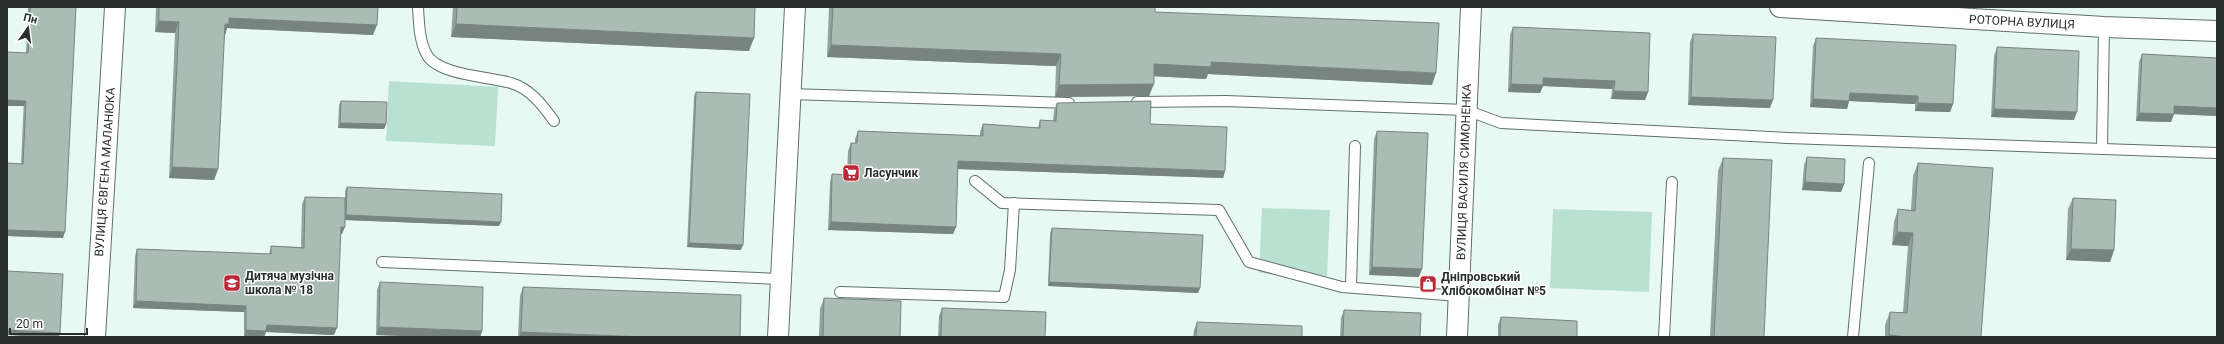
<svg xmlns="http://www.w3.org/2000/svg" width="2224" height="344" font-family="Roboto,sans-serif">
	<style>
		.green { fill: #b8e1d2 }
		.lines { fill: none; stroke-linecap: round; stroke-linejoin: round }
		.lane-casing { stroke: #606f69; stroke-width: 12 }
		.street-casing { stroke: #606f69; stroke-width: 22 }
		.lane { stroke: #fff; stroke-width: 10 }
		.street { stroke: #fff; stroke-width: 20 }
		.wall { fill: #93a29c }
		.shaded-wall { fill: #78847f }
		.building { fill: #abbcb5; stroke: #78847f }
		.labels { text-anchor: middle; stroke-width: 3; stroke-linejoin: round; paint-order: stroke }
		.street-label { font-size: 12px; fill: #292f2d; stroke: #fff }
		.poi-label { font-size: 12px; font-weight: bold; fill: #292f2d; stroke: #fff; text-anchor: start }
	</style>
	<rect width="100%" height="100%" fill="#e8f9f3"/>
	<g class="green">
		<polygon points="389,81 498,87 495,146 386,141"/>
		<polygon points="1262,208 1330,210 1327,276 1259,273"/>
		<polygon points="1553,209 1652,212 1649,292 1550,288"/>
	</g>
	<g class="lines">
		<defs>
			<g id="lane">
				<path d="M 418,7 C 419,22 419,41 427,55 C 438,75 491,77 511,83 C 531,89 543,106 554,121"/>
				<polyline points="790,94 1069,103"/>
				<polyline points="1137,102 1226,101 1466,110 1501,123 1788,138 2217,153"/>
				<polyline points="2102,148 2104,27"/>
				<polyline points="975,181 1002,203 1219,210 1249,262 1342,287 1459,296"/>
				<polyline points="382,262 780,279"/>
				<polyline points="1351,287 1355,146"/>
				<polyline points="840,292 1004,297 1010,270 1014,203"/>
				<polyline points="1664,337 1672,182"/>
				<polyline points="1853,337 1869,163"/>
			</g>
			<g id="street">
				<polyline points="1780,7 2104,27 2217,31"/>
				<polyline points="95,337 115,7"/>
				<polyline points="778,337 795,7"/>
				<polyline points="1457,337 1471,7"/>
			</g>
		</defs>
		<use href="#lane" class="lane-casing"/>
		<use href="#street" class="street-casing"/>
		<use href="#lane" class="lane"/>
		<use href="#street" class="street"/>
	</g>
	<g class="wall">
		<polygon points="28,7 76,7 63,238 7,236 7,163 21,164"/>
		<polygon points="156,7 378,7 373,35 227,28 225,35 224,35 218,169 214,180 169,178 175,33 155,32"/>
		<polygon points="453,7 755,7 749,51 451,37"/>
		<polygon points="829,7 1155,7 1155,12 1432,85 1208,74 1206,79 1154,76 1149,96 1055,97 1056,66 827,57"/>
		<polygon points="1513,27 1648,92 1645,100 1611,99 1612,89 1543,86 1540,93 1508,92 1510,35"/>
		<polygon points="1693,34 1770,108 1688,105 1690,42"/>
		<polygon points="1816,38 1953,104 1950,112 1915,111 1915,104 1849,101 1847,109 1810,107 1813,46"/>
		<polygon points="1997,47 2074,120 1991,117 1994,56"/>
		<polygon points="2142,54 2217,58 2217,116 2174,114 2171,122 2136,121 2139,62"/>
		<polygon points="696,92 741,250 687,247 694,96"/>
		<polygon points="341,101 386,124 384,129 338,128 339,105"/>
		<polygon points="1057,103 1150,124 1225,171 1223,178 958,169 956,227 953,234 828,230 830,182 832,174 847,175 848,151 851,143 855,143 855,139 858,131 980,136 980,132 983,124 1038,128 1040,120 1053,121 1054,110"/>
		<polygon points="1377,131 1419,277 1369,275 1374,139"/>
		<polygon points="1807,157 1844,184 1841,192 1802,190 1804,165"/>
		<polygon points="1723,158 1764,337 1710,337 1718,171"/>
		<polygon points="1918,163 1981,337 1885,337 1885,325 1890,312 1903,312 1908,246 1892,245 1894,222 1898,209 1911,210 1913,176"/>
		<polygon points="347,187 499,226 345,220 342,234 340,234 334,335 266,332 264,337 244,337 244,312 133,308 135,256 137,249 269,254 271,246 301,247 302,204 305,197 345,198 345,191"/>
		<polygon points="2073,198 2114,250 2110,262 2066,260 2068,209"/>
		<polygon points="1052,228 1198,293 1048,286 1050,233"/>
		<polygon points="380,282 482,331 480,337 431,337 376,335 377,290"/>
		<polygon points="523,287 740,337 518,337 520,296"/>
		<polygon points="824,298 900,337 819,337 820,309"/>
		<polygon points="942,308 1045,337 938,337 939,316"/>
		<polygon points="1344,310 1420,337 1340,337 1341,318"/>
		<polygon points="1501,317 1577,337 1498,337 1498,325"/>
		<polygon points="1197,322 1302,337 1193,337 1194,330"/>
	</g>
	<g class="shaded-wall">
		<polygon points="229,18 377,25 373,35 227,28 225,35 221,35 225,24"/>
		<polygon points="159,21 179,22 175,33 155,32"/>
		<polygon points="456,24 754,38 749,51 451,37"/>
		<polygon points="831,45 1061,54 1056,66 827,57"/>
		<polygon points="1211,62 1436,73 1432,85 1208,74 1206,79 1150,76 1154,64"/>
		<polygon points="1543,78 1615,81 1612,89 1543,86 1540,93 1508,92 1511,84"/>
		<polygon points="1154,84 1149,96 1055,97 1059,85"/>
		<polygon points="1614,91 1648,92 1645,100 1611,99"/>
		<polygon points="1850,93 1918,96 1915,104 1849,101 1847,109 1810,107 1813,99"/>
		<polygon points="1691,97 1773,100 1770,108 1688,105"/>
		<polygon points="7,100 26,101 24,106 7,106"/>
		<polygon points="1918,103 1953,104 1950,112 1915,111"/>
		<polygon points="2174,106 2217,108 2217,116 2171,114"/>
		<polygon points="1994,109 2077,112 2074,120 1991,117"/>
		<polygon points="2139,113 2174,114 2171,122 2136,121"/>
		<polygon points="340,123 386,124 384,129 338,128"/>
		<polygon points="958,161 1225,171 1223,178 956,169"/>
		<polygon points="172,167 218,169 214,180 169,178"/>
		<polygon points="1805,182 1844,184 1841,192 1802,190"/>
		<polygon points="346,215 501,222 499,226 344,220"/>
		<polygon points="831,222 956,227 953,234 828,230"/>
		<polygon points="341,227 345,227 342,234 338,234"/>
		<polygon points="7,230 65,232 63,238 7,236"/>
		<polygon points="1897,232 1913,233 1908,246 1892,245"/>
		<polygon points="689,243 743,245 741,250 687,247"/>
		<polygon points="2071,249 2114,250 2110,262 2066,260"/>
		<polygon points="1372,267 1422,269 1419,277 1369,275"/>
		<polygon points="1049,282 1200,288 1198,293 1048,286"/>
		<polygon points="136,301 246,306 244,312 133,308"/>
		<polygon points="267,325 337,328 334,335 266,332 264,337 244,337 246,330"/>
		<polygon points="379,327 482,331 480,337 431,337 376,335"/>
		<polygon points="7,330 60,333 59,337 37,337 7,335"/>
		<polygon points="521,332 645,337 519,337"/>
		<polygon points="1889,335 1907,337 1888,337"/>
	</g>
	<g class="building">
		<polygon points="30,7 76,7 65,232 7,230 7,163 23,164 26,101 7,100 7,52 28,53"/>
		<polygon points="159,7 378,7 377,25 229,18 229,24 225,24 218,169 172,167 179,22 159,21"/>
		<polygon points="457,7 755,7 754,38 456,24"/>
		<polygon points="833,7 1155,7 1155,12 1439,23 1436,73 1211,62 1211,67 1154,64 1154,84 1059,85 1061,54 831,45"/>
		<polygon points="1513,27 1650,33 1648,92 1614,91 1615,81 1543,78 1543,85 1511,84"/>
		<polygon points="1693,34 1776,37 1773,100 1691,97"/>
		<polygon points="1816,38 1956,45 1953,104 1918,103 1918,96 1850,93 1849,101 1813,99"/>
		<polygon points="1997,47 2079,51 2077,112 1994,109"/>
		<polygon points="2142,54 2217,58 2217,108 2174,106 2174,114 2139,113"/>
		<polygon points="696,92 750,94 743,245 689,243"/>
		<polygon points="341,101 387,102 386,124 340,123"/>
		<polygon points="1151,101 1150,124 1227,127 1225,171 958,161 956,227 831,222 832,174 850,175 851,143 857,143 858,131 983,136 983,124 1040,128 1040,120 1056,121 1057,103"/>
		<polygon points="1377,131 1428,133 1422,269 1372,267"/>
		<polygon points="1807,157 1845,159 1844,184 1805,182"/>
		<polygon points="1723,158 1772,160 1764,337 1714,337"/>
		<polygon points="1918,163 1993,168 1981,337 1907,337 1889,335 1890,312 1907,313 1913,233 1897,232 1898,209 1915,211"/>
		<polygon points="347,187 502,194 501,222 346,215"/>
		<polygon points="305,197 345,198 345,227 341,227 337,328 267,325 266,331 246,330 246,306 136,301 137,249 271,254 271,246 304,248"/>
		<polygon points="2073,198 2116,200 2114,250 2071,249"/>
		<polygon points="1052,228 1203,235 1200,288 1049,282"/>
		<polygon points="7,271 63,274 60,333 7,330"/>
		<polygon points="380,282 483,287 482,331 379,327"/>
		<polygon points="523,287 741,295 740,337 645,337 521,332"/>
		<polygon points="824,298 901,301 900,337 823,337"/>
		<polygon points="942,308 1046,312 1045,337 941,337"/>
		<polygon points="1344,310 1421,313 1420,337 1343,337"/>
		<polygon points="1501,317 1577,321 1577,337 1500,337"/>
		<polygon points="1197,322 1302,326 1302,337 1196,337"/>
	</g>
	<defs>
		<symbol id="supermarket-square" viewBox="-11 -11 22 22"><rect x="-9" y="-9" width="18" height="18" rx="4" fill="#ba2938" stroke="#fff"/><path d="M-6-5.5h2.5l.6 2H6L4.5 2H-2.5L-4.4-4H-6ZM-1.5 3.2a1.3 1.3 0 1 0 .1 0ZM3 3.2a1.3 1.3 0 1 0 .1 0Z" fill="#fff"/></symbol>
		<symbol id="school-square" viewBox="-11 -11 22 22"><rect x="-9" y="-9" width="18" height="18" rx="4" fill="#ba2938" stroke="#fff"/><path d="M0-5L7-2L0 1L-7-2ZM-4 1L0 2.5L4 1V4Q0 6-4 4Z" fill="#fff"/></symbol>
		<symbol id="shop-square" viewBox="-11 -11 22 22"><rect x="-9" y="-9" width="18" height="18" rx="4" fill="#ba2938" stroke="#fff"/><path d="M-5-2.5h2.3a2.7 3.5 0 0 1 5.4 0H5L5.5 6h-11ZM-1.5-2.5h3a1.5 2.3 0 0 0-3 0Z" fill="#fff"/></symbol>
	</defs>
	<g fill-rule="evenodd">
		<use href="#supermarket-square" x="841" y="163" width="20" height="20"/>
		<use href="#school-square" x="222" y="273" width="20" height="20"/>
		<use href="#shop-square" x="1418" y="274" width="20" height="20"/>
	</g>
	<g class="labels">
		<g class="street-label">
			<text transform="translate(2022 22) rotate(3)" y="4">РОТОРНА ВУЛИЦЯ</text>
			<text transform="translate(105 172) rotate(-86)" y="4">ВУЛИЦЯ ЄВГЕНА МАЛАНЮКА</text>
			<text transform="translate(1464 172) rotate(-88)" y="4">ВУЛИЦЯ ВАСИЛЯ СИМОНЕНКА</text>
		</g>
		<g class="poi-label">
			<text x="864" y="177">Ласунчик</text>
			<text x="245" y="280">Дитяча музічна<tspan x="245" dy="14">школа № 18</tspan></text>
			<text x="1441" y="281">Дніпровський<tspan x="1441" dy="14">Хлібокомбінат №5</tspan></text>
		</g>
	</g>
	<rect width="2224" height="344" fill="none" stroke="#292f2d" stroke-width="16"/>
	<g transform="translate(28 28) rotate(14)" stroke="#ffffff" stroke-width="3" paint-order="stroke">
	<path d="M0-3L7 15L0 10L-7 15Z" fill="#292f2d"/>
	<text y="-6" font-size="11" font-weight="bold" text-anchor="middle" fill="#292f2d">Пн</text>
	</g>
	<path d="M10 328v6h77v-6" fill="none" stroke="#292f2d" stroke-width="2"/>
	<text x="16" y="328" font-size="12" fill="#292f2d" stroke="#ffffff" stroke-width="3" paint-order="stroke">20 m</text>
</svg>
